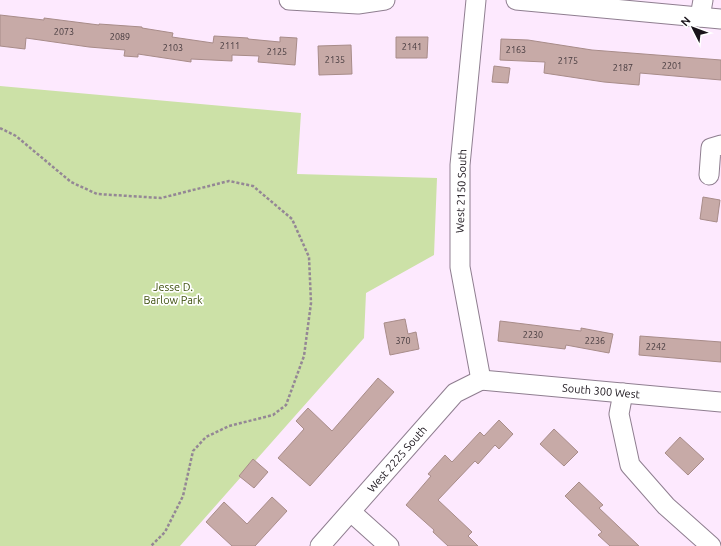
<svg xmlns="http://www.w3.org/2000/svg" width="721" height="546" font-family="Ubuntu,sans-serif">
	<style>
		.green { fill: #cce1a7 }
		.building { fill: #c7aaa7; stroke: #a88c89 }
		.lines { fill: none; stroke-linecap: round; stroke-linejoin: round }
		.minor-casing { stroke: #8f7e90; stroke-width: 21 }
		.path { stroke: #948795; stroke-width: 2.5; stroke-dasharray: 3 2; stroke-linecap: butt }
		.minor { stroke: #fff; stroke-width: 19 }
		.labels { text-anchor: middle; stroke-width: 3.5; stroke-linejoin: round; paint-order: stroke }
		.number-label { font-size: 9px; fill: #44393d }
		.street-label { font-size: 11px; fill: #19131a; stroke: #fff }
		.park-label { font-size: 11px; fill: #3e500e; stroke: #fff }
	</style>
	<rect width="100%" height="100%" fill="#fde9fe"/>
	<polygon class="green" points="0,86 301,113 297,174 437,178 434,255 366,293 364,338 180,546 0,546"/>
	<g class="building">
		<polygon points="0,15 44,20 44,18 99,25 99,24 142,27 142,28 173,33 172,37 213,43 214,36 248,38 248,39 280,42 280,37 297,38 295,65 258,62 259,56 232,55 232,61 191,59 191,62 138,54 138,57 124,56 125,50 89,47 26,38 25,49 0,46"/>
		<polygon points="396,37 428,37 427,58 396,58"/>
		<polygon points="501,39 528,40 592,50 721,60 721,80 640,73 639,85 604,82 544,73 545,62 500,60"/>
		<polygon points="351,45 352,74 319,75 318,46"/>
		<polygon points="494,66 510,68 508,83 492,82"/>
		<polygon points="703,197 720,200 717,222 700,219"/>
		<polygon points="405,319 408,334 416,332 419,349 390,355 384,323"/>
		<polygon points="500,321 581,331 581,328 613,334 609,353 566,345 565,349 498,341"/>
		<polygon points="640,336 721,342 721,362 639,355"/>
		<polygon points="378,378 394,392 310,486 278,458 304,429 296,421 308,408 332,431"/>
		<polygon points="499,420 513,434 499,449 495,445 478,464 475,461 438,500 472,532 468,536 478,546 448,546 433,532 434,530 406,505 431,476 428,474 445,455 452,462 480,432 484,436"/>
		<polygon points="554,429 578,452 564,466 540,444"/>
		<polygon points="680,437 704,459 688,475 665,453"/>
		<polygon points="253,459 268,472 254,488 239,476"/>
		<polygon points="579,482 603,505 599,508 639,546 610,546 598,535 602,532 565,496"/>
		<polygon points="272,497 287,511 255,546 232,546 206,522 224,502 247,524"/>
	</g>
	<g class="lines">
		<defs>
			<g id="minor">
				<polyline points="289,0 358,4 385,0"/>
				<polyline points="476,0 460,165 460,267 481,380"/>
				<polyline points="516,0 721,19"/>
				<polyline points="700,17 703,0"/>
				<polyline points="709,175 711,148 721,145"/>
				<polyline points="481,380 721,402"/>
				<polyline points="623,393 619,414 630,465 666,506 711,546"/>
				<polyline points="351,512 389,546"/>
				<polyline points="320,546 455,393 481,380"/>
			</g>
		</defs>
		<use href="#minor" class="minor-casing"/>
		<polyline class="path" points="0,128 16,136 71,182 97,194 161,198 229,181 253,186 292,219 309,257 311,303 304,356 286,405 273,415 229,426 206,437 193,451 183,496 165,532 151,546"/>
		<use href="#minor" class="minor"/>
	</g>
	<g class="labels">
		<g class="number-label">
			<text x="64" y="35">2073</text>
			<text x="120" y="40">2089</text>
			<text x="230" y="49">2111</text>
			<text x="412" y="50">2141</text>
			<text x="173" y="51">2103</text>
			<text x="516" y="53">2163</text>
			<text x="277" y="55">2125</text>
			<text x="335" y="63">2135</text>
			<text x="568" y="64">2175</text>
			<text x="672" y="69">2201</text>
			<text x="623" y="71">2187</text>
			<text x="533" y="338">2230</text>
			<text x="403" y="344">370</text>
			<text x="595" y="344">2236</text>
			<text x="656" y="350">2242</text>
		</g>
		<g class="street-label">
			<text transform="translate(461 191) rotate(-88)" y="4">West 2150 South</text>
			<text transform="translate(601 391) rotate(5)" y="4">South 300 West</text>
			<text transform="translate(397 459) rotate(-49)" y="4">West 2225 South</text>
		</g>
		<g class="park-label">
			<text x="173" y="291">Jesse D.<tspan x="173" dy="13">Barlow Park</tspan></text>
		</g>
	</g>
	<g transform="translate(693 28) rotate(312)" stroke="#ffffff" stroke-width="3" paint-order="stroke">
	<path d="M0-3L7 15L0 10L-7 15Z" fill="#19131a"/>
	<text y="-6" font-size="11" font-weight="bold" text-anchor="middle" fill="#19131a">N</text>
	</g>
</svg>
